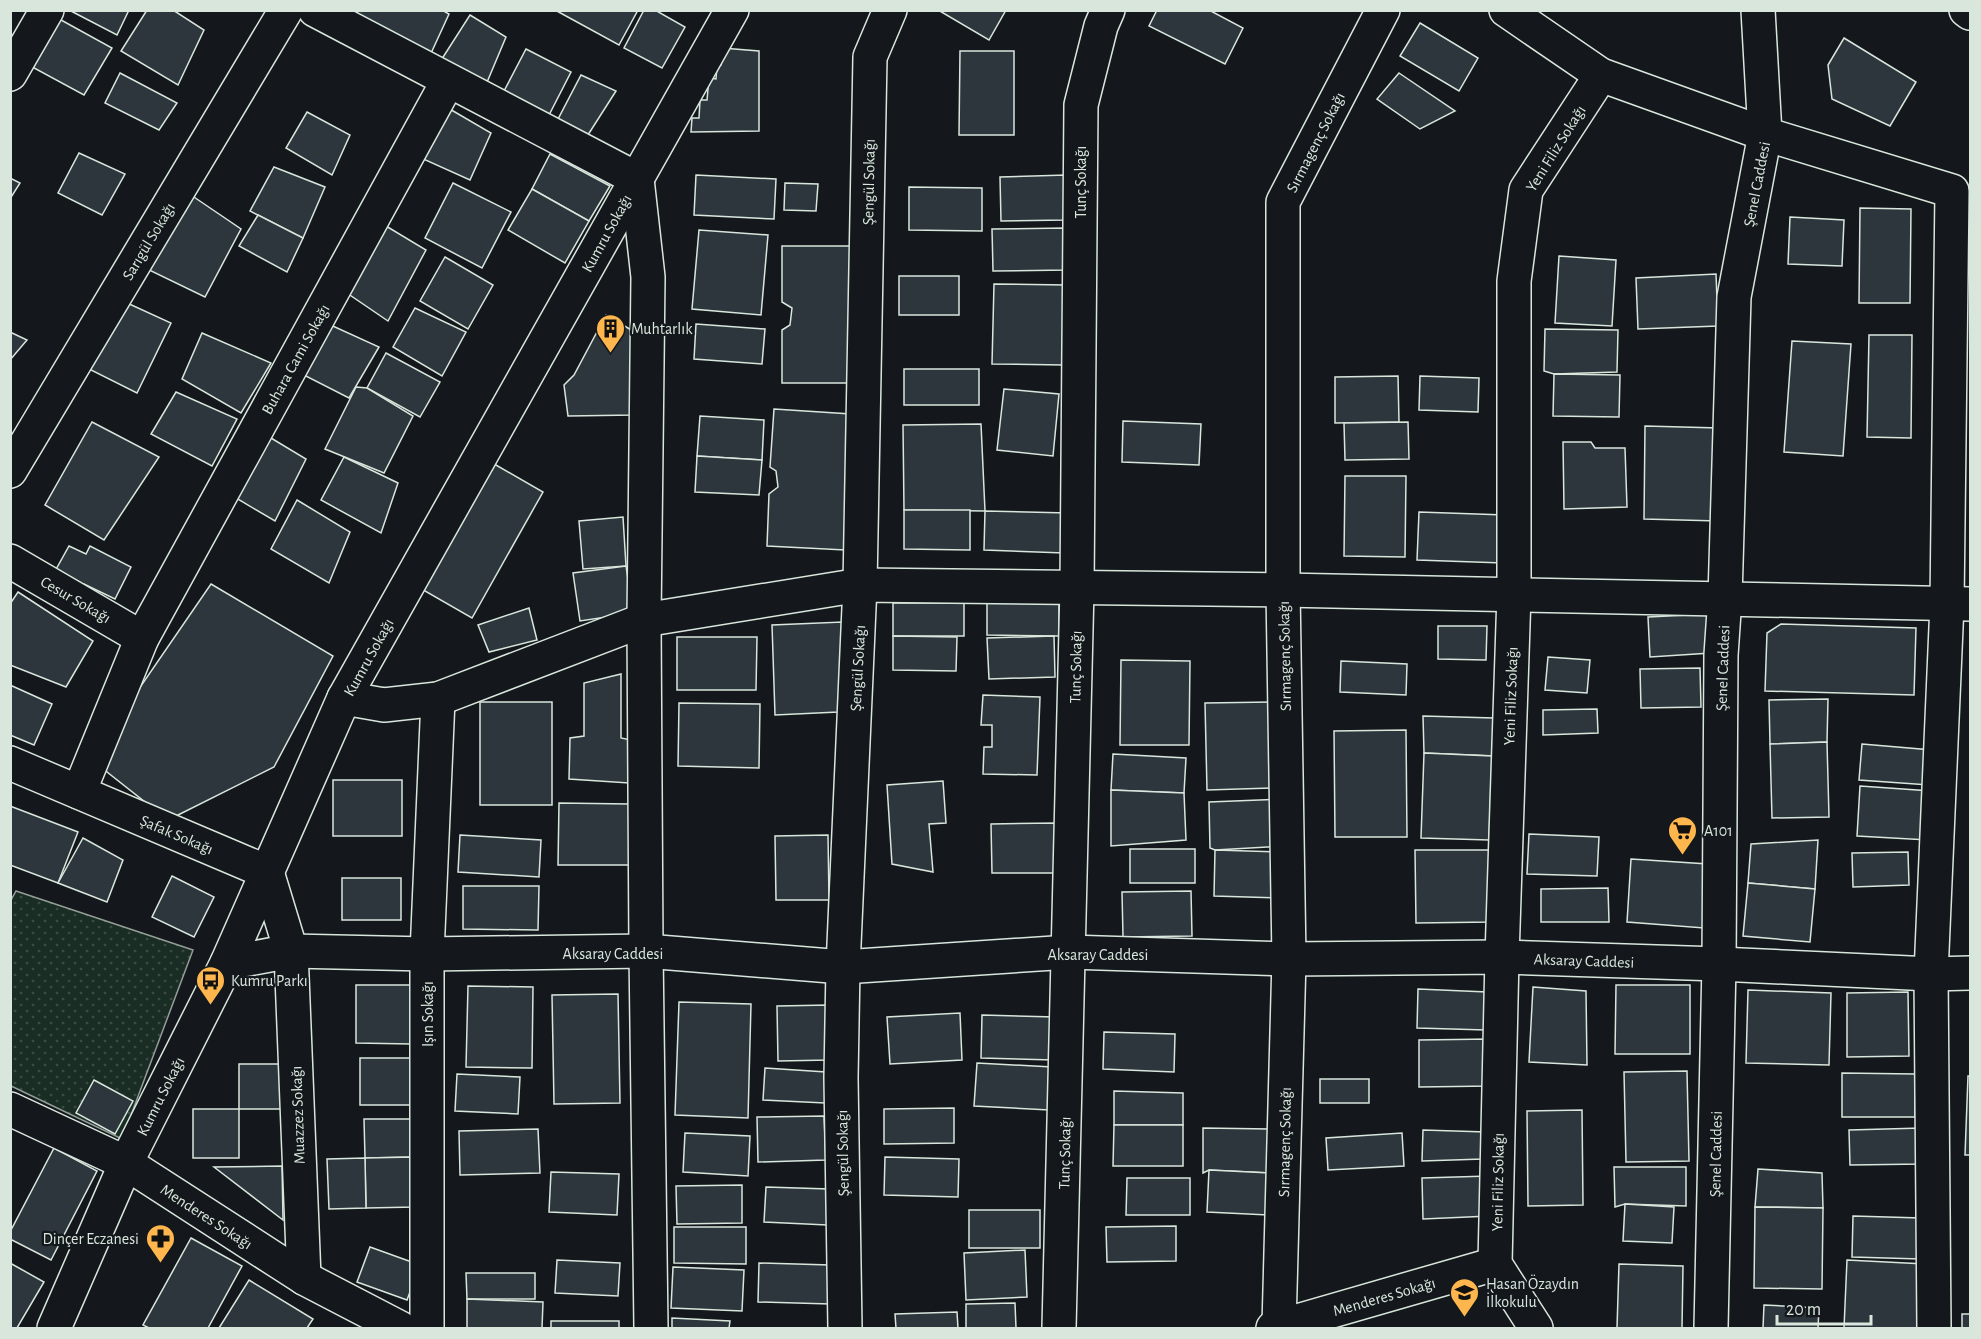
<svg xmlns="http://www.w3.org/2000/svg" width="1981" height="1339" font-family="'Alegreya Sans',sans-serif">
	<style>
		.grass { fill: url(#grass-dots); stroke: #939e99; stroke-width: 1.5 }
		.building { fill: #2c363c; stroke: #d8e6dc; stroke-width: 1.5 }
		.lines { fill: none; stroke-linecap: round; stroke-linejoin: round }
		.minor-casing { stroke: #d8e6dc; stroke-width: 36 }
		.minor { stroke: #14181c; stroke-width: 33 }
		.labels { text-anchor: middle; stroke-width: 4.5; stroke-linejoin: round; paint-order: stroke }
		.street-label { font-size: 16px; fill: #d8e6dc; stroke: #14181c }
		.poi-label { font-size: 16px; fill: #d8e6dc; stroke: #14181c; text-anchor: start }
	</style>
	<defs>
		<pattern id="grass-dots" width="8" height="8" patternUnits="userSpaceOnUse" patternTransform="scale(1.5)"><rect width="8" height="8" fill="#1a2d24"/><path d="M2 2h.1M6 6h.1" fill="none" stroke="#3b4b43" stroke-width="1.8" stroke-linecap="round"/></pattern>
	</defs>
	<rect width="100%" height="100%" fill="#14181c"/>
	<polygon class="grass" points="16,891 193,950 122,1139 11,1086 10,902"/>
	<g class="building">
		<polygon points="69,10 129,10 117,35"/>
		<polygon points="147,10 173,10 204,30 178,85 121,51"/>
		<polygon points="358,10 442,10 449,14 427,62 354,18"/>
		<polygon points="555,10 638,10 619,45"/>
		<polygon points="644,10 655,10 685,27 662,68 624,48"/>
		<polygon points="938,10 1006,10 989,40"/>
		<polygon points="1157,10 1209,10 1243,28 1225,64 1149,26"/>
		<polygon points="52,15 112,48 84,95 23,62"/>
		<polygon points="470,15 506,37 485,87 438,65"/>
		<polygon points="1420,23 1478,58 1459,91 1400,56"/>
		<polygon points="1844,38 1916,82 1890,126 1832,99 1828,65"/>
		<polygon points="722,48 759,51 759,131 691,132 692,118 699,118 700,100 707,100 709,78 716,79 717,65 721,65"/>
		<polygon points="526,49 571,72 548,117 503,93"/>
		<polygon points="960,51 1014,51 1014,135 959,135"/>
		<polygon points="120,73 177,103 159,130 105,103"/>
		<polygon points="1399,73 1455,111 1420,129 1377,99"/>
		<polygon points="581,75 616,91 586,138 556,123"/>
		<polygon points="448,108 491,133 470,180 421,158"/>
		<polygon points="307,112 350,135 332,175 286,148"/>
		<polygon points="79,153 125,174 102,215 58,193"/>
		<polygon points="550,154 610,186 589,221 532,189"/>
		<polygon points="274,167 325,187 303,238 250,211"/>
		<polygon points="696,175 776,179 774,219 694,215"/>
		<polygon points="1066,175 1066,220 1001,221 1000,177"/>
		<polygon points="10,178 20,183 10,199"/>
		<polygon points="453,183 511,212 482,268 425,238"/>
		<polygon points="785,183 818,184 816,211 784,210"/>
		<polygon points="909,187 982,188 982,231 909,230"/>
		<polygon points="532,189 589,221 565,263 508,230"/>
		<polygon points="188,193 241,229 205,297 145,268"/>
		<polygon points="1860,208 1911,209 1910,303 1859,303"/>
		<polygon points="258,215 303,238 287,272 239,246"/>
		<polygon points="1790,217 1844,220 1842,266 1788,264"/>
		<polygon points="381,223 426,250 388,321 344,291"/>
		<polygon points="1066,228 1067,270 993,271 992,229"/>
		<polygon points="699,230 768,235 761,315 692,309"/>
		<polygon points="782,246 854,246 853,383 782,383 782,330 790,325 792,308 782,302"/>
		<polygon points="1559,256 1616,260 1612,326 1555,323"/>
		<polygon points="445,257 493,285 468,329 420,301"/>
		<polygon points="1716,274 1718,326 1638,329 1636,278"/>
		<rect x="899" y="276" width="60" height="39"/>
		<polygon points="994,284 1066,285 1064,365 992,364"/>
		<polygon points="125,302 171,323 137,393 89,369"/>
		<polygon points="415,308 466,332 442,376 393,347"/>
		<polygon points="606,315 633,331 634,415 568,416 564,385 574,375"/>
		<polygon points="324,322 379,347 349,398 294,370"/>
		<polygon points="696,324 765,329 762,364 694,359"/>
		<polygon points="1545,329 1618,330 1617,372 1554,374 1544,371"/>
		<polygon points="10,332 27,340 10,360"/>
		<polygon points="202,333 271,363 241,413 182,379"/>
		<polygon points="1869,335 1912,335 1911,438 1867,437"/>
		<polygon points="1792,341 1851,344 1843,456 1784,452"/>
		<polygon points="386,353 440,382 420,417 367,388"/>
		<rect x="904" y="369" width="75" height="36"/>
		<polygon points="1554,374 1620,375 1619,417 1553,416"/>
		<polygon points="1398,376 1399,422 1335,423 1335,377"/>
		<polygon points="1420,376 1479,378 1478,412 1419,410"/>
		<polygon points="356,387 367,388 413,416 384,473 325,449"/>
		<polygon points="1004,389 1059,394 1053,456 997,450"/>
		<polygon points="176,392 237,419 212,466 151,434"/>
		<polygon points="774,409 851,414 845,550 767,546 769,494 778,487 776,471 770,467"/>
		<polygon points="700,416 764,420 762,460 697,456"/>
		<polygon points="1123,421 1201,424 1199,465 1122,462"/>
		<polygon points="92,422 159,457 104,540 45,505"/>
		<polygon points="1408,422 1409,459 1345,460 1344,423"/>
		<polygon points="981,424 985,511 904,510 903,425"/>
		<polygon points="1645,426 1719,428 1718,521 1644,519"/>
		<polygon points="261,432 306,459 275,521 231,495"/>
		<polygon points="1563,442 1591,442 1595,448 1625,448 1627,507 1564,509"/>
		<polygon points="697,456 762,460 759,495 695,492"/>
		<polygon points="344,457 398,483 381,533 321,500"/>
		<polygon points="489,461 543,492 472,618 418,587"/>
		<polygon points="1345,476 1406,476 1405,557 1344,556"/>
		<polygon points="297,500 350,532 329,583 271,549"/>
		<polygon points="904,510 970,510 970,550 904,549"/>
		<polygon points="985,511 1068,513 1064,553 984,550"/>
		<polygon points="1419,512 1505,515 1503,563 1417,560"/>
		<polygon points="623,517 626,566 583,569 579,521"/>
		<polygon points="69,546 86,554 90,546 131,567 115,599 84,584 80,592 54,573"/>
		<polygon points="626,566 633,613 580,621 573,573"/>
		<polygon points="211,584 333,656 274,767 168,820 102,768 123,712"/>
		<polygon points="18,592 93,641 66,687 10,665 10,604"/>
		<polygon points="987,599 1059,599 1059,636 987,635"/>
		<rect x="893" y="603" width="71" height="33"/>
		<polygon points="529,608 537,640 489,652 478,625"/>
		<polygon points="1709,614 1711,653 1650,657 1648,617"/>
		<polygon points="843,622 838,712 775,715 772,625"/>
		<polygon points="1781,624 1916,628 1914,695 1765,691 1767,633"/>
		<polygon points="1438,626 1487,626 1486,660 1438,659"/>
		<polygon points="893,636 957,637 956,671 893,670"/>
		<polygon points="1054,636 1055,677 989,679 987,638"/>
		<polygon points="677,637 757,637 756,690 677,690"/>
		<polygon points="1548,657 1590,660 1587,693 1545,690"/>
		<polygon points="1121,660 1190,661 1189,745 1120,745"/>
		<polygon points="1341,661 1407,664 1406,695 1340,692"/>
		<polygon points="1700,668 1701,707 1641,708 1640,669"/>
		<polygon points="621,674 621,738 631,740 629,783 569,779 570,738 584,736 584,683"/>
		<polygon points="10,685 52,704 34,745 10,735"/>
		<polygon points="983,695 1040,697 1037,775 983,774 984,747 992,747 992,725 981,725"/>
		<polygon points="1828,699 1827,742 1770,744 1769,700"/>
		<rect x="480" y="702" width="72" height="103"/>
		<polygon points="1274,702 1275,788 1207,790 1205,703"/>
		<polygon points="679,703 760,704 759,768 678,766"/>
		<polygon points="1597,709 1598,733 1543,735 1543,710"/>
		<polygon points="1423,716 1494,718 1495,756 1424,753"/>
		<polygon points="1406,730 1407,837 1335,837 1334,731"/>
		<polygon points="1827,742 1829,817 1772,818 1770,744"/>
		<polygon points="1862,744 1932,750 1929,785 1859,780"/>
		<polygon points="1424,753 1492,756 1489,840 1421,838"/>
		<polygon points="1113,754 1186,758 1184,793 1111,790"/>
		<rect x="333" y="780" width="69" height="56"/>
		<polygon points="943,781 946,823 929,824 933,872 892,864 887,785"/>
		<polygon points="1860,786 1931,791 1928,840 1857,836"/>
		<polygon points="1111,790 1184,793 1186,840 1111,846"/>
		<polygon points="1284,799 1286,846 1215,850 1210,848 1209,802"/>
		<polygon points="559,803 629,804 629,865 558,865"/>
		<polygon points="10,806 78,832 58,883 10,865"/>
		<polygon points="1057,823 1057,873 992,873 991,824"/>
		<polygon points="1529,834 1599,837 1597,876 1527,874"/>
		<polygon points="460,835 541,840 539,877 458,872"/>
		<polygon points="828,835 829,900 776,900 775,836"/>
		<polygon points="83,838 123,860 107,902 58,883"/>
		<polygon points="1818,840 1815,889 1748,883 1751,844"/>
		<rect x="1130" y="849" width="65" height="34"/>
		<polygon points="1215,850 1283,852 1281,898 1214,896"/>
		<polygon points="1415,850 1491,850 1492,922 1416,923"/>
		<polygon points="1908,852 1909,885 1853,887 1852,853"/>
		<polygon points="1631,859 1708,864 1704,928 1627,922"/>
		<polygon points="172,876 214,897 194,937 152,917"/>
		<rect x="342" y="878" width="59" height="42"/>
		<polygon points="1748,883 1815,889 1810,942 1743,936"/>
		<polygon points="463,886 539,886 538,930 463,929"/>
		<polygon points="1608,888 1609,922 1541,922 1541,889"/>
		<polygon points="1191,891 1192,936 1123,937 1122,892"/>
		<polygon points="356,985 411,985 411,1044 356,1043"/>
		<polygon points="1616,985 1690,985 1690,1054 1615,1054"/>
		<polygon points="468,986 533,987 532,1068 466,1067"/>
		<polygon points="1533,987 1586,991 1587,1065 1529,1062"/>
		<polygon points="1418,989 1487,992 1486,1030 1417,1028"/>
		<polygon points="1748,990 1831,993 1829,1065 1746,1063"/>
		<polygon points="1908,992 1909,1056 1847,1057 1847,993"/>
		<polygon points="618,994 620,1103 554,1104 552,995"/>
		<polygon points="679,1002 751,1004 748,1118 675,1115"/>
		<polygon points="829,1005 830,1060 778,1061 777,1006"/>
		<polygon points="960,1013 962,1060 890,1064 887,1017"/>
		<polygon points="982,1015 1055,1017 1054,1060 981,1058"/>
		<polygon points="1104,1032 1175,1034 1174,1072 1103,1069"/>
		<polygon points="1491,1039 1491,1086 1419,1087 1419,1040"/>
		<rect x="360" y="1058" width="50" height="47"/>
		<polygon points="977,1063 1052,1067 1049,1110 974,1106"/>
		<rect x="239" y="1064" width="45" height="45"/>
		<polygon points="765,1068 826,1072 825,1103 763,1100"/>
		<polygon points="1687,1071 1689,1161 1626,1162 1624,1072"/>
		<polygon points="1842,1073 1915,1074 1915,1117 1842,1117"/>
		<polygon points="457,1074 520,1077 518,1114 455,1111"/>
		<polygon points="1968,1076 1970,1076 1970,1155 1965,1155"/>
		<rect x="1320" y="1079" width="49" height="24"/>
		<polygon points="94,1080 133,1101 115,1134 76,1113"/>
		<polygon points="1114,1091 1183,1093 1183,1125 1114,1125"/>
		<polygon points="954,1108 954,1143 884,1144 884,1109"/>
		<rect x="193" y="1109" width="46" height="49"/>
		<polygon points="1582,1110 1583,1205 1528,1206 1527,1111"/>
		<polygon points="824,1116 826,1160 758,1162 757,1117"/>
		<polygon points="364,1119 413,1119 414,1157 365,1158"/>
		<polygon points="1114,1125 1183,1125 1183,1166 1113,1166"/>
		<polygon points="1203,1128 1270,1129 1270,1173 1209,1170 1203,1173"/>
		<polygon points="1922,1128 1923,1164 1850,1165 1849,1130"/>
		<polygon points="538,1129 540,1173 460,1175 459,1131"/>
		<polygon points="1423,1130 1486,1132 1483,1159 1422,1161"/>
		<polygon points="685,1133 750,1136 748,1176 683,1172"/>
		<polygon points="1402,1133 1404,1166 1328,1170 1326,1138"/>
		<polygon points="54,1148 97,1171 51,1260 10,1239 10,1232"/>
		<polygon points="414,1157 415,1207 366,1208 365,1158"/>
		<polygon points="885,1157 959,1159 958,1197 884,1195"/>
		<polygon points="365,1158 366,1208 329,1209 327,1159"/>
		<polygon points="282,1166 283,1220 214,1167"/>
		<polygon points="1614,1167 1686,1167 1686,1206 1625,1204 1615,1207"/>
		<polygon points="1758,1169 1822,1173 1823,1208 1755,1207"/>
		<polygon points="1209,1170 1270,1173 1268,1215 1207,1212"/>
		<polygon points="551,1172 619,1174 617,1215 549,1212"/>
		<polygon points="1489,1176 1490,1216 1423,1219 1422,1178"/>
		<polygon points="1127,1178 1190,1178 1190,1215 1126,1215"/>
		<polygon points="742,1185 742,1223 677,1224 676,1186"/>
		<polygon points="766,1187 829,1189 827,1225 764,1222"/>
		<polygon points="1625,1204 1674,1207 1672,1243 1623,1241"/>
		<polygon points="1755,1207 1823,1208 1822,1289 1754,1288"/>
		<rect x="969" y="1210" width="71" height="38"/>
		<polygon points="1853,1216 1921,1218 1920,1259 1852,1257"/>
		<polygon points="1176,1226 1176,1261 1107,1262 1106,1227"/>
		<polygon points="674,1227 746,1227 746,1264 674,1263"/>
		<polygon points="191,1238 242,1266 208,1328 149,1328 143,1325"/>
		<polygon points="370,1247 420,1265 407,1300 357,1282"/>
		<polygon points="1025,1250 1027,1297 966,1300 964,1253"/>
		<polygon points="557,1260 620,1263 618,1296 555,1293"/>
		<polygon points="1847,1260 1925,1264 1922,1328 1844,1328"/>
		<polygon points="10,1263 44,1282 17,1328 10,1328"/>
		<polygon points="759,1263 830,1265 830,1304 758,1302"/>
		<polygon points="1619,1264 1683,1266 1682,1328 1617,1328"/>
		<polygon points="673,1267 744,1270 742,1311 671,1308"/>
		<polygon points="466,1273 535,1273 535,1299 467,1299"/>
		<polygon points="249,1280 313,1319 307,1328 219,1328"/>
		<polygon points="467,1299 543,1302 542,1328 467,1328"/>
		<polygon points="1015,1303 1016,1328 966,1328 966,1304"/>
		<polygon points="1764,1305 1819,1308 1818,1328 1763,1328"/>
		<polygon points="957,1312 958,1328 896,1328 895,1314"/>
		<rect x="1962" y="1314" width="8" height="14"/>
		<polygon points="672,1318 730,1321 729,1328 672,1328"/>
		<rect x="551" y="1321" width="68" height="7"/>
	</g>
	<g class="lines">
		<defs>
			<g id="minor">
				<polyline points="315,10 637,179 648,277 644,620 646,951 651,1328"/>
				<polyline points="1506,10 1601,75 1765,134 1952,191 1947,604 1931,974 1934,1328"/>
				<polyline points="1966,10 1970,13"/>
				<polyline points="10,74 47,10"/>
				<polyline points="10,471 286,10"/>
				<polyline points="10,561 142,638"/>
				<polyline points="344,698 384,705 438,699 644,620 860,585 1283,590 1970,604"/>
				<polyline points="10,763 267,872 291,951 304,1278"/>
				<polyline points="79,792 142,638 448,81"/>
				<polyline points="227,963 291,951 427,954 646,951 843,967 1069,952 1289,959 1502,957 1719,964 1931,974 1970,973"/>
				<polyline points="10,1109 126,1163 304,1278 400,1328"/>
				<polyline points="1279,1326 1289,959 1283,590 1283,202 1383,10"/>
				<polyline points="54,1328 126,1163 227,963 344,698 732,10"/>
				<polyline points="427,1328 427,954 438,699"/>
				<polyline points="845,1328 841,1078 843,967 860,585 870,57 890,10"/>
				<polyline points="1059,1328 1077,588 1081,105 1101,26 1108,10"/>
				<polyline points="1273,1328 1495,1264"/>
				<polyline points="1536,1328 1495,1264 1502,957 1514,594 1514,281 1526,190 1601,75"/>
				<polyline points="1711,1328 1719,964 1721,655 1725,597 1734,297 1765,134 1758,10"/>
			</g>
		</defs>
		<use href="#minor" class="minor-casing"/>
		<use href="#minor" class="minor"/>
	</g>
	<defs>
		<symbol id="building-pin" viewBox="-11 -11 22 30"><path d="M0 17L-7.5 6A9.5 9.5 0 1 1 7.5 6Z" fill="#ffb74d" stroke="#14181c"/><path d="M-4-6H4V6H1V3H-1V6H-4ZM-2.5-4.3h1.7v1.8h-1.7ZM.8-4.3h1.7v1.8H.8ZM-2.5-1h1.7V.8h-1.7ZM.8-1h1.7V.8H.8Z" fill="#111"/></symbol>
		<symbol id="supermarket-pin" viewBox="-11 -11 22 30"><path d="M0 17L-7.5 6A9.5 9.5 0 1 1 7.5 6Z" fill="#ffb74d" stroke="#14181c"/><path d="M-6-5.5h2.5l.6 2H6L4.5 2H-2.5L-4.4-4H-6ZM-1.5 3.2a1.3 1.3 0 1 0 .1 0ZM3 3.2a1.3 1.3 0 1 0 .1 0Z" fill="#111"/></symbol>
		<symbol id="bus-pin" viewBox="-11 -11 22 30"><path d="M0 17L-7.5 6A9.5 9.5 0 1 1 7.5 6Z" fill="#ffb74d" stroke="#14181c"/><path d="M-5-6H5V4H4V6H2V4H-2V6H-4V4H-5ZM-3.5-4V0h7V-4ZM-3.5 1.2v1.5H-2V1.2ZM2 1.2v1.5H3.5V1.2Z" fill="#111"/></symbol>
		<symbol id="pharmacy-pin" viewBox="-11 -11 22 30"><path d="M0 17L-7.5 6A9.5 9.5 0 1 1 7.5 6Z" fill="#ffb74d" stroke="#14181c"/><path d="M-2-6h4v4h4v4h-4v4h-4v-4h-4v-4h4Z" fill="#111"/></symbol>
		<symbol id="school-pin" viewBox="-11 -11 22 30"><path d="M0 17L-7.5 6A9.5 9.5 0 1 1 7.5 6Z" fill="#ffb74d" stroke="#14181c"/><path d="M0-5L7-2L0 1L-7-2ZM-4 1L0 2.5L4 1V4Q0 6-4 4Z" fill="#111"/></symbol>
	</defs>
	<g fill-rule="evenodd">
		<use href="#building-pin" x="594" y="312" width="33" height="45"/>
		<use href="#supermarket-pin" x="1666" y="814" width="33" height="45"/>
		<use href="#bus-pin" x="194" y="964" width="33" height="45"/>
		<use href="#pharmacy-pin" x="144" y="1222" width="33" height="45"/>
		<use href="#school-pin" x="1448" y="1276" width="33" height="45"/>
	</g>
	<g class="labels">
		<g class="street-label">
			<text transform="translate(1315 142) rotate(-63)" y="6">Sırmagenç Sokağı</text>
			<text transform="translate(1555 148) rotate(-58)" y="6">Yeni Filiz Sokağı</text>
			<text transform="translate(868 182) rotate(-89)" y="6">Şengül Sokağı</text>
			<text transform="translate(1080 182) rotate(-90)" y="6">Tunç Sokağı</text>
			<text transform="translate(1756 184) rotate(-79)" y="6">Şenel Caddesi</text>
			<text transform="translate(606 233) rotate(-61)" y="6">Kumru Sokağı</text>
			<text transform="translate(148 241) rotate(-59)" y="6">Sarıgül Sokağı</text>
			<text transform="translate(295 359) rotate(-61)" y="6">Buhara Cami Sokağı</text>
			<text transform="translate(76 599) rotate(30)" y="6">Cesur Sokağı</text>
			<text transform="translate(1284 656) rotate(-91)" y="6">Sırmagenç Sokağı</text>
			<text transform="translate(368 657) rotate(-61)" y="6">Kumru Sokağı</text>
			<text transform="translate(1075 667) rotate(-89)" y="6">Tunç Sokağı</text>
			<text transform="translate(857 668) rotate(-87)" y="6">Şengül Sokağı</text>
			<text transform="translate(1722 668) rotate(-88)" y="6">Şenel Caddesi</text>
			<text transform="translate(1510 696) rotate(-88)" y="6">Yeni Filiz Sokağı</text>
			<text transform="translate(177 834) rotate(23)" y="6">Şafak Sokağı</text>
			<text x="613" y="959">Aksaray Caddesi</text>
			<text x="1098" y="960">Aksaray Caddesi</text>
			<text transform="translate(1584 960) rotate(2)" y="6">Aksaray Caddesi</text>
			<text transform="translate(427 1014) rotate(-90)" y="6">Işın Sokağı</text>
			<text transform="translate(160 1096) rotate(-63)" y="6">Kumru Sokağı</text>
			<text transform="translate(297 1115) rotate(-92)" y="6">Muazzez Sokağı</text>
			<text transform="translate(1284 1142) rotate(-89)" y="6">Sırmagenç Sokağı</text>
			<text transform="translate(842 1153) rotate(-91)" y="6">Şengül Sokağı</text>
			<text transform="translate(1064 1153) rotate(-89)" y="6">Tunç Sokağı</text>
			<text transform="translate(1715 1154) rotate(-89)" y="6">Şenel Caddesi</text>
			<text transform="translate(1497 1182) rotate(-89)" y="6">Yeni Filiz Sokağı</text>
			<text transform="translate(207 1216) rotate(33)" y="6">Menderes Sokağı</text>
			<text transform="translate(1384 1296) rotate(-16)" y="6">Menderes Sokağı</text>
		</g>
		<g class="poi-label">
			<text x="631" y="334">Muhtarlık</text>
			<text x="1704" y="836">A101</text>
			<text x="231" y="986">Kumru Parkı</text>
			<text x="139" y="1244" text-anchor="end">Dinçer Eczanesi</text>
			<text x="1486" y="1289">Hasan Özaydın<tspan x="1486" dy="18">İlkokulu</tspan></text>
		</g>
	</g>
	<rect width="1981" height="1339" fill="none" stroke="#d8e6dc" stroke-width="24"/>
	<path d="M1777 1315v9h94v-9" fill="none" stroke="#d8e6dc" stroke-width="3"/>
	<text x="1786" y="1315" font-size="18" fill="#d8e6dc" stroke="#14181c" stroke-width="4.5" paint-order="stroke">20 m</text>
</svg>
